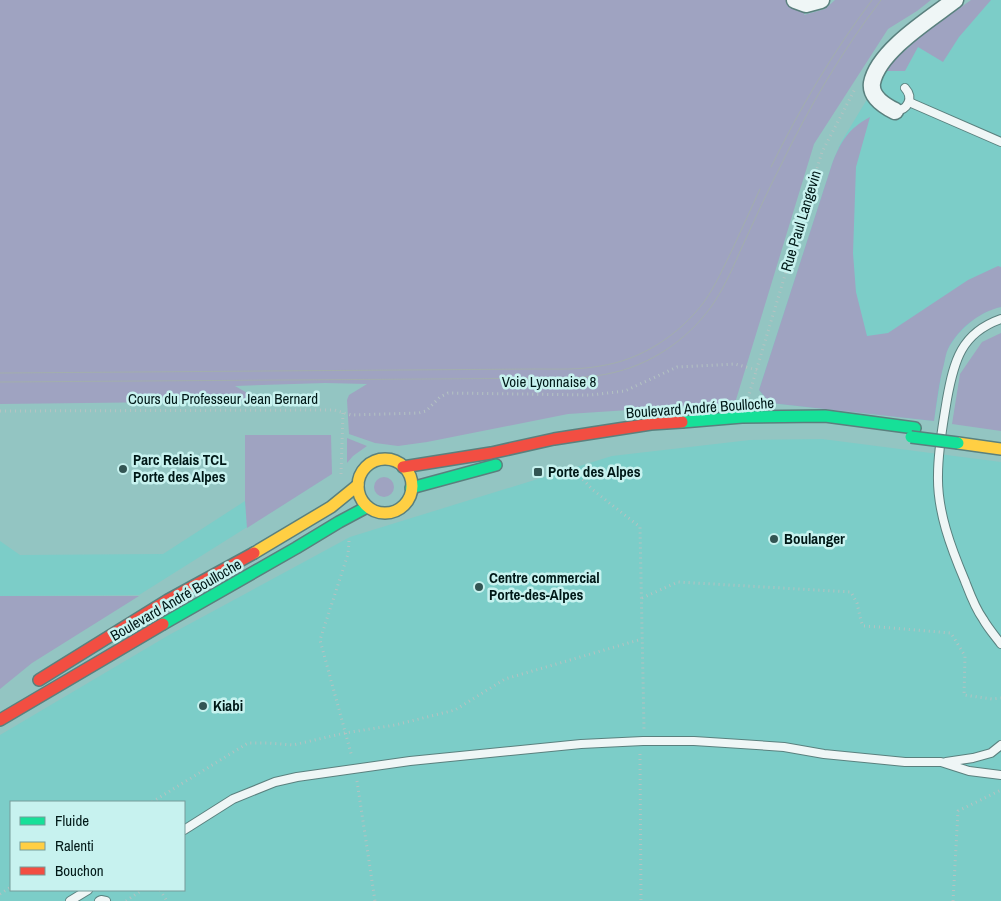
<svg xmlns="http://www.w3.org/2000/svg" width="1001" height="901" font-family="'Archivo Narrow',sans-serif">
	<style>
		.built { fill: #7ccdc8; fill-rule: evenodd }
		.green { fill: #9fa3c1 }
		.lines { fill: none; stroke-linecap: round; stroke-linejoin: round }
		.lane-casing { stroke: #5a807e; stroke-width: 10 }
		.street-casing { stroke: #5a807e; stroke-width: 19 }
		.fast-casing { stroke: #5a807e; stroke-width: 14 }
		.slow-casing { stroke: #5a807e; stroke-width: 14 }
		.jam-casing { stroke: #5a807e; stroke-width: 14 }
		.path { stroke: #b4c3c2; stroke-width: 3; stroke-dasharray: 1 4; stroke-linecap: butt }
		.lane { stroke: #eff6f6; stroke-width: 8 }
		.street { stroke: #eff6f6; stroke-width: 16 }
		.fast { stroke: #16e098; stroke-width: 11 }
		.slow { stroke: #ffcf43; stroke-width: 11 }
		.jam { stroke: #f24e42; stroke-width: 11 }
		.tram { stroke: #a2aead; stroke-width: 1 }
		.fast-bridge-casing { stroke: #5a807e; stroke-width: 14; stroke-linecap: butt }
		.fast-bridge { stroke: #16e098; stroke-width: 11 }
		.poi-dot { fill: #335553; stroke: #c7f2ef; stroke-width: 2 }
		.labels { text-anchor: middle; stroke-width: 5; stroke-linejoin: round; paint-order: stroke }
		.street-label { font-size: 15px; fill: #001817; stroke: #c7f2ef }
		.poi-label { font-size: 15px; font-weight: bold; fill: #001817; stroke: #c7f2ef; text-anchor: start }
	</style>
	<rect width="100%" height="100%" fill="#93c5c2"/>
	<g class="built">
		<polygon points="973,0 1001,0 1001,307 994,308 975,318 958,334 947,350 942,371 934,421 770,403 759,390 832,164 840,144 886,68"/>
		<polygon points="245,435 331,435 330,475 139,595 0,596 0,541 20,555 163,554 245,501"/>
		<path d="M 822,439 L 1001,462 L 1001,901 L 0,901 L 0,735 L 169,635 L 350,537 L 612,456 L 750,440 ZM 11,802 L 184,802 L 184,890 L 11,890 Z"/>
	</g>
	<g class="green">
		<polygon points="0,0 821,0 806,4 804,15 825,9 835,0 931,0 917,11 888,29 814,144 735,403 568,414 427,442 398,446 383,444 375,443 349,434 347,400 349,395 367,384 325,383 235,386 261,401 0,404"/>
		<polygon points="971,0 991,0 959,37 943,62 918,47 905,71 887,71 886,68 921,36"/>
		<path d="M 870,117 L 856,167 L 853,253 L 856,292 L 867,336 L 888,333 L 968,280 L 998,266 L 1001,267 L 1001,307 C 979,312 958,329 948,349 C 946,353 945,359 944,364 C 939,382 937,402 934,421 L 770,403 L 759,390 L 832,164 C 841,141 848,129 870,117 Z"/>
		<polygon points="1001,333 1001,431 952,424 960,374 982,342"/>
		<polygon points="245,435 331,435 332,474 247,528 245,501"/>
		<polygon points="347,438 367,446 353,456 347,463"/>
		<circle cx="384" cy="487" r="10"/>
		<polygon points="0,596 139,596 32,663 0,689"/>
	</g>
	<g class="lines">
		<defs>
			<g id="lane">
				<polyline points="909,102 1001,142"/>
				<path d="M 895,111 C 908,110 914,98 905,88"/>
				<path d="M 1001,319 C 961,333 954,361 947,399 C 943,424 938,449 938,475 C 937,511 951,548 965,581 C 970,594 975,608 983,619 C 988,628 995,636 1001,644"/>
				<polyline points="946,762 973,758 991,753 1001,745"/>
				<polyline points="184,830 233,799 275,782 297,777 410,761 581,744 643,741 694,741 741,744 784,747 824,754 905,762 941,762 969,771 1001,775"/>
				<polyline points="70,901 88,890"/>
				<polyline points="99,901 101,900 106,901"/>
			</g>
			<g id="street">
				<polyline points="795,0 806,4 821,0"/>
				<path d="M 895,111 C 885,106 870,97 872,83 C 878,51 930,19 955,0"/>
			</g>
			<g id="fast">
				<polyline points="682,422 742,417 825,416 915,428"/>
				<polyline points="411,488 496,465"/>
				<polyline points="163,624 296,548 339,522 367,507"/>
			</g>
			<g id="slow">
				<polyline points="958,443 1001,449"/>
				<circle cx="385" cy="486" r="27"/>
				<polyline points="254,553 331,507 358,485"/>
			</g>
			<g id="jam">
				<polyline points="403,467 491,453 554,439 651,424 682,422"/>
				<polyline points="39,680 168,600 254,553"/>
				<polyline points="0,720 163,624"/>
			</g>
		</defs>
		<use href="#lane" class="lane-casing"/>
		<use href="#street" class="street-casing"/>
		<use href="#fast" class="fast-casing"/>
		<use href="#slow" class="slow-casing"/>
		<use href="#jam" class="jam-casing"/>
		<g class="path">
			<polyline points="748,398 822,152 855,89"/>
			<polyline points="0,411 334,410 351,415 419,413 426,411 440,397 448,393 591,395 625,391 677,367 735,364 757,370"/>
			<polyline points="569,465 593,490 640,527 644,730"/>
			<polyline points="341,474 343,412"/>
			<polyline points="349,541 348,554 320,640 352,757"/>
			<polyline points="642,598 678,582 851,592 857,603 861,621 863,626 880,627 951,633 965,656 964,695 992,699 1001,698"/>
			<polyline points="640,754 641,901"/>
			<polyline points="357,781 375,901"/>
			<polyline points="152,802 248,743 268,743 293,745 345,733 395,725 455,710 505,679 642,639"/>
			<polyline points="160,890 167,901"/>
			<polyline points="0,894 11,887"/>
			<polyline points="126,901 142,890"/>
			<polyline points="953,901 958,811 1001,790"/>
		</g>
		<use href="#lane" class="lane"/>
		<use href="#street" class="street"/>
		<use href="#fast" class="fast"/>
		<use href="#slow" class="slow"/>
		<use href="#jam" class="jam"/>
		<g class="tram">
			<path d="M 771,167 C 800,108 833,52 872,0"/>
			<path d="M 0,373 L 535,369 C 557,369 579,370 600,366 C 641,360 679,335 704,302 C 716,285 724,266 733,248 C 742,228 751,209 760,189"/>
			<path d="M 0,382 L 571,378 C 586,377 601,376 616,372 C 656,362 693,335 715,301 C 726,284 734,265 742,247 C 755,219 767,192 781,165 C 809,107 842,51 881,0"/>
		</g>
		<defs>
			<polyline id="fast-bridge" points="911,437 958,443"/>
		</defs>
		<use href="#fast-bridge" class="fast-bridge-casing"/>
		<use href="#fast-bridge" class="fast-bridge"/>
	</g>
	<g class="poi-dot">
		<circle cx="123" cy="469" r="5"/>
		<rect x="533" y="467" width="10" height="10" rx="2.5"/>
		<circle cx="774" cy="539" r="5"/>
		<circle cx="479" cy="587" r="5"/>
		<circle cx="203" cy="706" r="5"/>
	</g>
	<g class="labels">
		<g class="street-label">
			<text transform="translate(801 221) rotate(-73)" y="5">Rue Paul Langevin</text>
			<text x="549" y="387">Voie Lyonnaise 8</text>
			<text x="223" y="404">Cours du Professeur Jean Bernard</text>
			<text transform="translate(700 408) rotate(-4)" y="5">Boulevard André Boulloche</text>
			<text transform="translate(176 600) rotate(-30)" y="5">Boulevard André Boulloche</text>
		</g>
		<g class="poi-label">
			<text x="133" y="465">Parc Relais TCL<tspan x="133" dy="17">Porte des Alpes</tspan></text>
			<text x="548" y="477">Porte des Alpes</text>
			<text x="784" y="544">Boulanger</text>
			<text x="489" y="583">Centre commercial<tspan x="489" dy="17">Porte-des-Alpes</tspan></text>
			<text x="213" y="711">Kiabi</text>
		</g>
	</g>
	<rect x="10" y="801" width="175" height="90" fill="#c7f2ef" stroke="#779b99"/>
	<rect x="20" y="817" width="25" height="8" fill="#16e098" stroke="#779b99"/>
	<text x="55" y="826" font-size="15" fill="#001817">Fluide</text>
	<rect x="20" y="842" width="25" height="8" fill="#ffcf43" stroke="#779b99"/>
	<text x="55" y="851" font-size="15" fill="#001817">Ralenti</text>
	<rect x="20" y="867" width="25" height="8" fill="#f24e42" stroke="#779b99"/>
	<text x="55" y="876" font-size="15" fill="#001817">Bouchon</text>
</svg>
